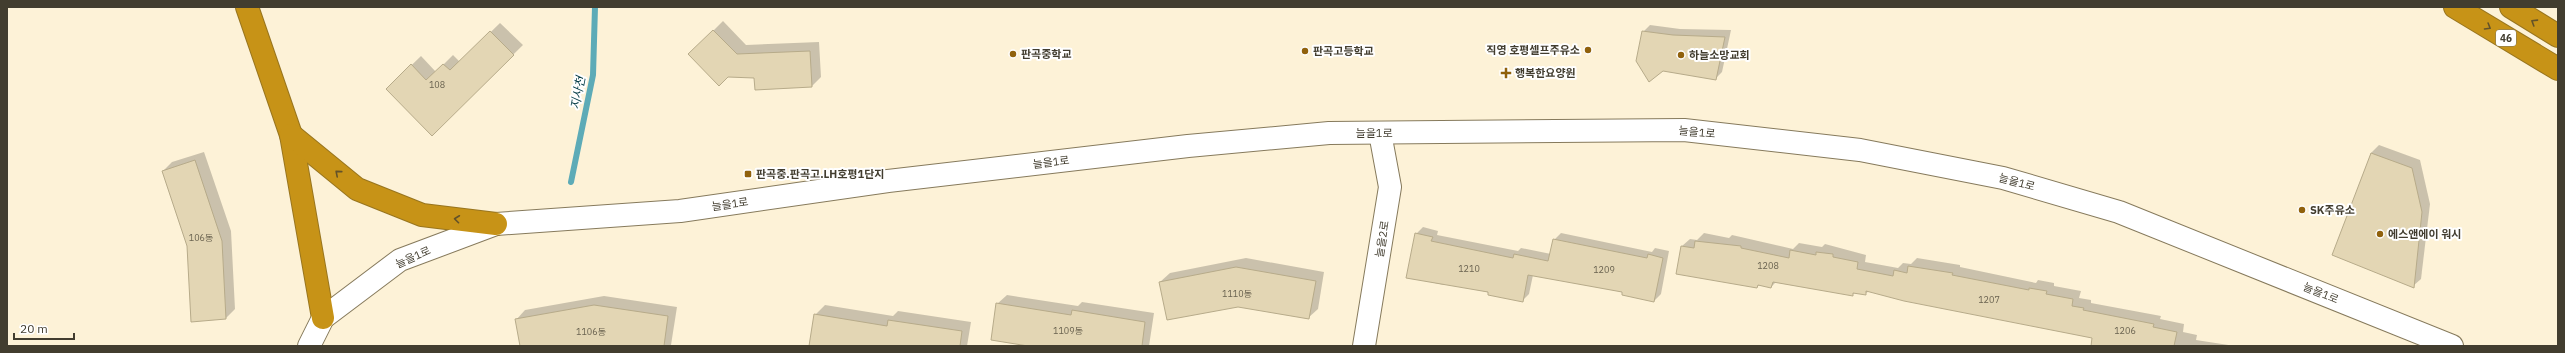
<svg xmlns="http://www.w3.org/2000/svg" width="2565" height="353" font-family="'IBM Plex Sans','Noto Sans KR',sans-serif">
	<style>
		.shadow { fill: #0003 }
		.lines { fill: none; stroke-linecap: round; stroke-linejoin: round }
		.stream { stroke: #5dabb7; stroke-width: 6 }
		.building { fill: #e3d6b4; stroke: #b7ab8a }
		.minor-casing { stroke: #867a5c; stroke-width: 24 }
		.highway-casing { stroke: #98751f; stroke-width: 24 }
		.minor { stroke: #fff; stroke-width: 22 }
		.highway { stroke: #c79317; stroke-width: 22 }
		.oneway { stroke: #635229 }
		.poi-dot { fill: #90610c; stroke: #fff; stroke-width: 1.5 }
		.labels { text-anchor: middle; stroke-width: 4; stroke-linejoin: round; paint-order: stroke }
		.number-label { font-size: 9px; fill: #6a6350 }
		.shield { fill: #fff; stroke: #7b776d; stroke-width: 1 }
		.shield-label { font-size: 10px; font-weight: bold; fill: #423d2f }
		.poi-label { font-size: 11px; font-weight: bold; fill: #423d2f; stroke: #fff; text-anchor: start }
		.street-label { font-size: 11px; fill: #423d2f; stroke: #fff }
		.water-label { font-size: 12px; font-style: italic; fill: #023a44; stroke: #fff }
	</style>
	<rect width="100%" height="100%" fill="#fdf2d7"/>
	<g class="shadow">
		<polygon points="723,21 746,45 819,42 821,77 812,86 756,89 755,77 690,54"/>
		<polygon points="500,23 523,45 432,135 387,89 421,56 436,72 453,55 460,62"/>
		<polygon points="1650,25 1680,29 1731,30 1722,72 1715,79 1662,70 1643,32"/>
		<polygon points="2379,145 2420,160 2430,204 2421,279 2413,286 2334,255 2371,153"/>
		<polygon points="204,152 231,231 235,309 226,318 192,321 188,246 163,171 172,162"/>
		<polygon points="1423,227 1438,231 1437,235 1518,251 1521,248 1551,254 1554,240 1561,233 1652,252 1655,248 1669,251 1661,294 1654,301 1623,292 1533,275 1529,294 1522,301 1447,282 1444,285 1407,277 1416,234"/>
		<polygon points="1704,233 1729,238 1732,235 1793,249 1799,243 1822,247 1825,244 1866,255 1865,262 1898,268 1903,263 1911,264 1917,258 1960,265 1960,267 2036,283 2038,280 2054,283 2054,286 2081,291 2079,298 2091,300 2091,303 2161,316 2160,319 2184,324 2183,332 2197,335 2196,340 2235,346 2100,346 2094,338 1869,291 1865,294 1855,292 1852,295 1776,282 1771,287 1759,285 1757,287 1682,246 1690,239 1697,240"/>
		<polygon points="1246,258 1324,272 1318,309 1308,318 1160,282 1170,273"/>
		<polygon points="1007,295 1078,306 1082,302 1154,313 1149,346 1034,346 997,304"/>
		<polygon points="604,296 677,307 671,345 521,346 516,320 525,310"/>
		<polygon points="825,305 893,316 898,311 971,322 967,346 810,346 815,315"/>
	</g>
	<g class="lines">
		<polyline class="stream" points="571,182 593,75 595,7"/>
	</g>
	<g class="building">
		<polygon points="713,30 737,54 810,51 812,87 755,90 754,78 728,77 719,86 688,54"/>
		<polygon points="490,31 514,55 432,136 386,89 411,64 426,80 443,64 450,70"/>
		<polygon points="1642,31 1673,35 1725,37 1716,80 1663,71 1649,82 1636,61"/>
		<polygon points="2371,153 2412,168 2422,212 2414,288 2332,255"/>
		<polygon points="195,160 222,241 226,319 191,322 187,246 162,171"/>
		<polygon points="1415,233 1433,237 1431,241 1513,258 1514,254 1548,261 1553,239 1647,258 1648,254 1663,258 1654,302 1622,295 1622,292 1528,275 1523,302 1488,295 1488,292 1406,278"/>
		<polygon points="1695,241 1741,246 1741,248 1789,258 1790,250 1816,255 1816,252 1833,254 1833,257 1858,262 1857,269 1893,276 1894,270 1907,273 1908,266 1953,273 1952,275 2029,290 2029,288 2047,291 2046,294 2073,299 2072,306 2084,308 2083,310 2154,324 2153,327 2177,332 2174,346 2091,346 2092,338 1904,301 1866,291 1866,295 1853,293 1853,296 1773,282 1771,288 1758,285 1757,288 1676,274 1681,246 1694,248"/>
		<polygon points="1236,267 1316,281 1309,319 1238,307 1167,320 1159,282"/>
		<polygon points="996,303 1071,315 1072,310 1145,322 1142,346 1028,346 991,340"/>
		<polygon points="594,305 668,316 664,346 520,346 515,319"/>
		<polygon points="814,314 887,326 888,320 962,331 960,346 809,346"/>
	</g>
	<g class="lines">
		<defs>
			<g id="minor">
				<polyline points="309,346 323,318 400,260 496,224 680,211 888,181 1188,146 1329,133 1684,130 1860,150 2003,178 2119,212 2452,346"/>
				<polyline points="1364,346 1390,187 1380,133"/>
			</g>
			<g id="highway">
				<polyline points="247,7 291,135 323,318"/>
				<polyline points="2455,7 2558,69"/>
				<polyline points="2511,7 2558,36"/>
				<polyline points="291,135 357,189 422,215 496,224"/>
			</g>
		</defs>
		<use href="#minor" class="minor-casing"/>
		<use href="#highway" class="highway-casing"/>
		<use href="#minor" class="minor"/>
		<use href="#highway" class="highway"/>
	</g>
	<defs><path id="oneway-chevron" d="M-2-3.5L2.5 0L-2 3.5" fill="none" stroke-width="1.6" stroke-linecap="round" stroke-linejoin="round"/></defs>
	<g class="oneway">
		<use href="#oneway-chevron" transform="translate(2534 22) rotate(-148)"/>
		<use href="#oneway-chevron" transform="translate(2488 27) rotate(31)"/>
		<use href="#oneway-chevron" transform="translate(338 173) rotate(-139)"/>
		<use href="#oneway-chevron" transform="translate(457 219) rotate(-173)"/>
	</g>
	<g class="poi-dot">
		<circle cx="1588" cy="50" r="4"/>
		<circle cx="1305" cy="51" r="4"/>
		<circle cx="1013" cy="54" r="4"/>
		<circle cx="1681" cy="55" r="4"/>
		<path d="M1504 67h4v4h4v4h-4v4h-4v-4h-4v-4h4z"/>
		<rect x="744" y="170" width="8" height="8" rx="2"/>
		<circle cx="2302" cy="210" r="4"/>
		<circle cx="2380" cy="234" r="4"/>
	</g>
	<g class="labels">
		<g class="number-label">
			<text x="437" y="88">108</text>
			<text x="201" y="241">106동</text>
			<text x="1768" y="269">1208</text>
			<text x="1469" y="272">1210</text>
			<text x="1604" y="273">1209</text>
			<text x="1237" y="297">1110동</text>
			<text x="1989" y="303">1207</text>
			<text x="1068" y="334">1109동</text>
			<text x="2125" y="334">1206</text>
			<text x="591" y="335">1106동</text>
		</g>
		<rect class="shield" x="2496" y="30" width="20" height="16" rx="3"/>
		<g class="shield-label">
			<text x="2506" y="42">46</text>
		</g>
		<g class="poi-label">
			<text x="1580" y="54" text-anchor="end">직영 호평셀프주유소</text>
			<text x="1313" y="55">판곡고등학교</text>
			<text x="1021" y="58">판곡중학교</text>
			<text x="1689" y="59">하늘소망교회</text>
			<text x="1515" y="77">행복한요양원</text>
			<text x="756" y="178">판곡중.판곡고.LH호평1단지</text>
			<text x="2310" y="214">SK주유소</text>
			<text x="2388" y="238">에스앤에이 워시</text>
		</g>
		<g class="street-label">
			<text transform="translate(1697 132) rotate(5)" y="4">늘을1로</text>
			<text x="1374" y="137">늘을1로</text>
			<text transform="translate(1051 162) rotate(-7)" y="4">늘을1로</text>
			<text transform="translate(2017 182) rotate(15)" y="4">늘을1로</text>
			<text transform="translate(730 204) rotate(-8)" y="4">늘을1로</text>
			<text transform="translate(1382 239) rotate(-81)" y="4">늘을2로</text>
			<text transform="translate(413 257) rotate(-24)" y="4">늘을1로</text>
			<text transform="translate(2321 293) rotate(22)" y="4">늘을1로</text>
		</g>
		<g class="water-label">
			<text transform="translate(578 93) rotate(-79)" y="4">지사천</text>
		</g>
	</g>
	<rect width="2565" height="353" fill="none" stroke="#423d2f" stroke-width="16"/>
	<path d="M14 333v6h60v-6" fill="none" stroke="#423d2f" stroke-width="2"/>
	<text x="20" y="333" font-size="12" fill="#423d2f" stroke="#ffffff" stroke-width="3" paint-order="stroke">20 m</text>
</svg>
